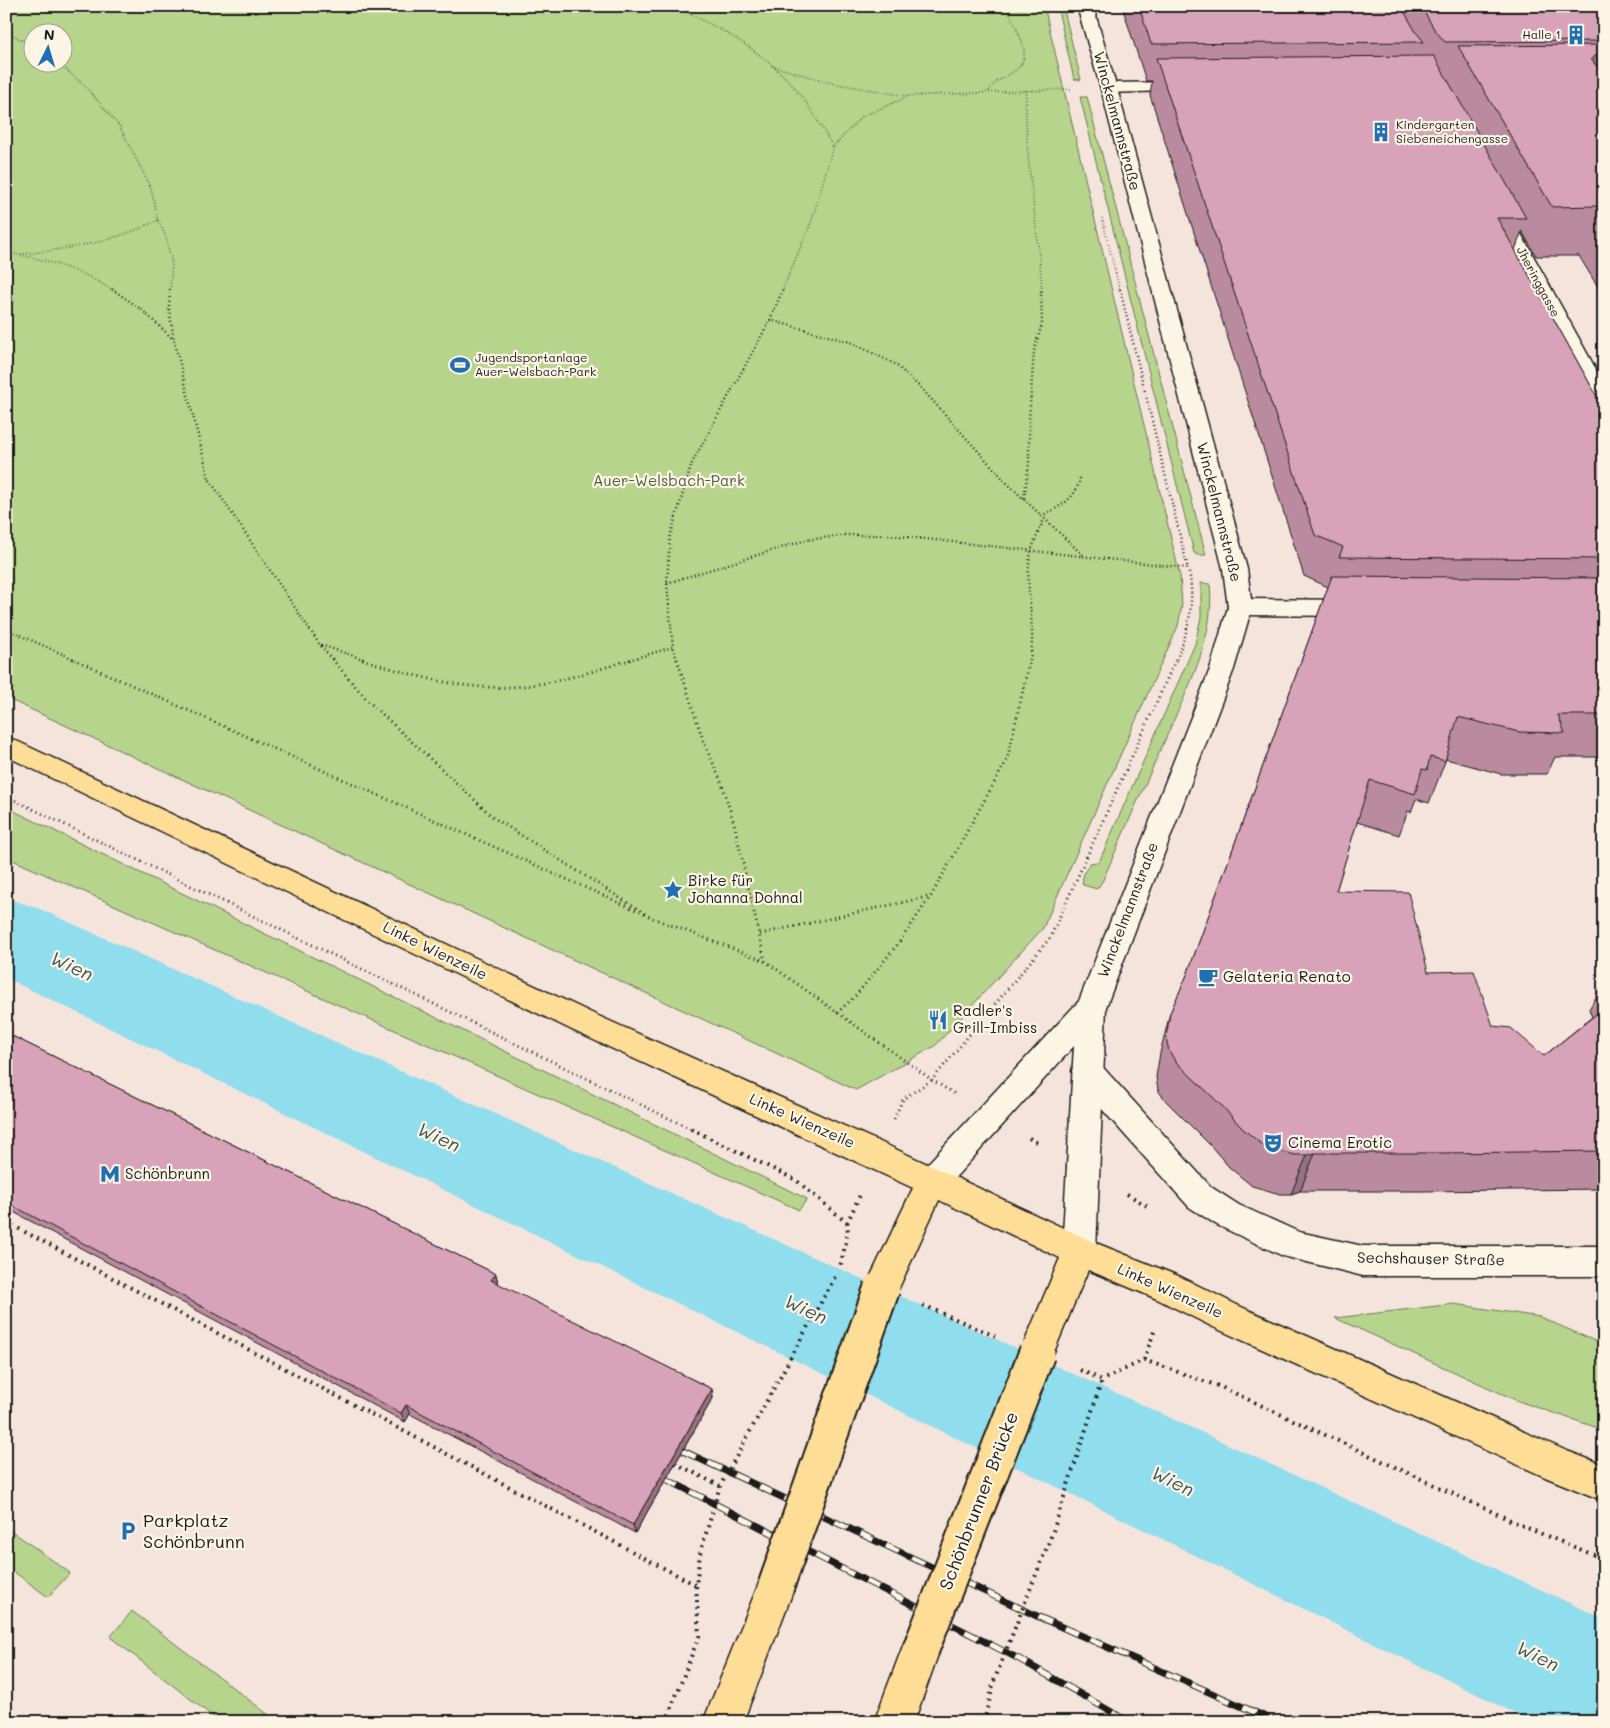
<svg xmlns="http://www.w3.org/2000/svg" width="1610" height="1728" font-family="Mali,sans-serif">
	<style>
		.green { fill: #b7d48c; stroke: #6a7854; fill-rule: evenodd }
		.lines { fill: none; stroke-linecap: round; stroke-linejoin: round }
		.river { fill: #8fdded; fill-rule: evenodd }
		.minor-casing { stroke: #1c1c1c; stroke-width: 3 }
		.tertiary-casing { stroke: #1c1c1c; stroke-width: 3 }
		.secondary-casing { stroke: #1c1c1c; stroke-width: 3 }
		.primary-casing { stroke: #1c1c1c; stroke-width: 3 }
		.path-far3 { stroke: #1c1c1c; stroke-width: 2; stroke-dasharray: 0.5 2.5; stroke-linecap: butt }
		.path-far2 { stroke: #1c1c1c; stroke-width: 2.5; stroke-dasharray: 1 3; stroke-linecap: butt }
		.path-far1 { stroke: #1c1c1c; stroke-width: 3; stroke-dasharray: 1 4; stroke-linecap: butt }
		.path { stroke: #1c1c1c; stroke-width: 4; stroke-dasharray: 2 5; stroke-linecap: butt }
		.minor { fill: #fcf5e5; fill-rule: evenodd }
		.tertiary { fill: #fcf5e5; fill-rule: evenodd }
		.secondary { fill: #fcf5e5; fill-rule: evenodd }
		.primary { fill: #fedd96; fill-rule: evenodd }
		.rail-casing { stroke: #1c1c1c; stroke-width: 7 }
		.rail { stroke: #fcf5e5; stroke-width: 5; stroke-dasharray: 14; stroke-linecap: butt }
		.primary-bridge-casing { stroke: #1c1c1c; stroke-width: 39; stroke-linecap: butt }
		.path-bridge { stroke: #1c1c1c; stroke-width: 4; stroke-dasharray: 2 5; stroke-linecap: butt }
		.primary-bridge { stroke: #fedd96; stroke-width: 35 }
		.wall { fill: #ba8b9f; stroke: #1c1c1c }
		.shaded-wall { fill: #977182; stroke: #1c1c1c }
		.building { fill: #d8a2b9; stroke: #1c1c1c }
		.labels { text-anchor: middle; stroke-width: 4.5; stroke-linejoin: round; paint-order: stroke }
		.far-poi-label { font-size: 12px; fill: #1c1c1c; stroke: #fcf5e5; text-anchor: start }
		.far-street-label { font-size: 12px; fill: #1c1c1c; stroke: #fcf5e5 }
		.street-label { font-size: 15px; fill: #1c1c1c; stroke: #fcf5e5 }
		.park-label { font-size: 15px; fill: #525c43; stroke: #fcf5e5 }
		.poi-label { font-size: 15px; fill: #1c1c1c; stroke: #fcf5e5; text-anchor: start }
		.near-street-label { font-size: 18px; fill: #1c1c1c; stroke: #fcf5e5 }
		.near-poi-label { font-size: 18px; fill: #1c1c1c; stroke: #fcf5e5; text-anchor: start }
		.near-water-label { font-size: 19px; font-style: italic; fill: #3e565b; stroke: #fcf5e5 }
	</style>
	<rect width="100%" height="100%" fill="#f5e4dc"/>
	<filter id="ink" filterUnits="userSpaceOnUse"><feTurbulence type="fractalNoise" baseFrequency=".02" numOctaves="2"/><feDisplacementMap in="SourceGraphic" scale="10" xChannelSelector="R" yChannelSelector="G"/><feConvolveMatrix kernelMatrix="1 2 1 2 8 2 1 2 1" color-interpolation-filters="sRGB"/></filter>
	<g filter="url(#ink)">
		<g class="green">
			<path d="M 6,6 L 1044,6 L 1180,576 L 1182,605 L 1178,626 L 1043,928 L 935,1046 L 856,1090 L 6,698 ZM 32,32 L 62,32 L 62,62 L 32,62 Z"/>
			<polygon points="1057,6 1063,6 1081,80 1074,79"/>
			<polygon points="1080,97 1087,97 1206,555 1197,555 1194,553"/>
			<path d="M 1201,583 L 1210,584 C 1216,639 1186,691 1165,740 C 1144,787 1123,833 1103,880 L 1097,889 L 1083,885 C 1081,877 1086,869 1090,863 L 1099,862 L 1195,644 L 1201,617 Z"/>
			<polygon points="6,807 807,1199 799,1210 6,857"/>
			<polygon points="1454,1304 1540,1317 1604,1345 1604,1430 1518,1401 1335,1318"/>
			<polygon points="6,1527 70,1573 48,1597 6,1566"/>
			<polygon points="132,1611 278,1722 220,1722 110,1637"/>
		</g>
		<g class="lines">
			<polygon class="river" points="6,898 40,909 1149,1408 1604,1619 1604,1722 1533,1722 1063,1490 6,978"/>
			<defs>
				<g id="minor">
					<polygon points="1188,82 1194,84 1196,87 1194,90 1109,93 1103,91 1101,88 1103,85 1109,83"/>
					<polygon points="1500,207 1506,208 1509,212 1604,384 1604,410 1597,408 1594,404 1491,212 1494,208"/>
					<polygon points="1240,599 1358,600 1366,603 1370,608 1366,613 1358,616 1240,615 1232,612 1228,607 1232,602"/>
				</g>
				<polygon id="tertiary" points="1087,1058 1098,1062 1211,1187 1239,1205 1299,1232 1363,1246 1604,1246 1604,1276 1363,1276 1283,1256 1217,1225 1189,1207 1076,1080 1072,1071 1076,1062"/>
				<polygon id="secondary" points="1077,6 1093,6 1119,96 1247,569 1252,607 1234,669 1106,1007 1096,1251 1091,1261 1079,1266 1067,1261 1062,1251 1074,1046 943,1191 932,1195 921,1191 916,1181 921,1171 1079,1001 1210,669 1228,607 1223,569 1103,96"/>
				<g id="primary">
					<polygon points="6,736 594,1014 889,1146 1091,1241 1181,1277 1237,1305 1567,1451 1604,1465 1604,1501 1545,1477 1213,1327 1157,1299 1088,1270 1049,1364 1037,1369 1025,1364 1020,1353 1060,1258 939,1200 894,1299 882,1303 870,1299 865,1288 913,1188 572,1030 6,756"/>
					<polygon points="776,1567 789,1573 795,1586 743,1722 703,1722 763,1573"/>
					<polygon points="921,1630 935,1635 940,1649 914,1722 874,1722 907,1635"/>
				</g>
			</defs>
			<use href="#minor" class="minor-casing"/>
			<use href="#tertiary" class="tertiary-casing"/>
			<use href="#secondary" class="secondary-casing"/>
			<use href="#primary" class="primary-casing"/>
			<g class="path-far3">
				<path d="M 673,6 C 719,27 766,52 798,92 C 812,109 822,128 833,147"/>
				<polyline points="6,31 32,46"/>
				<polyline points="57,62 86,87 120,127 151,188 158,220 166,237 172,264 170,291"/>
				<polyline points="772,66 832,83 907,96"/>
				<path d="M 1026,90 C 1024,157 1038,224 1042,291"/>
				<path d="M 989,91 C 994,81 1004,78 1013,72 C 1039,55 1012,28 1008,6"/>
				<polyline points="1102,218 1120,291"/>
				<path d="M 6,253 C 44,258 81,270 114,291"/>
				<path d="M 21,254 C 69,249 115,242 158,220"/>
				<polyline points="782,291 812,220 833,147 861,117 909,96 1071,89"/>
			</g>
			<g class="path-far2">
				<polyline points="112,289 142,310 173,339"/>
				<polyline points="170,289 169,309 174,340 209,479 320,645 333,660"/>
				<path d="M 1120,289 L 1190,577 C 1194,608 1188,632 1176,660"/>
				<polyline points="770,320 850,342 895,364 922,389 1007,483 1085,557"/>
				<polyline points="1024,498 1029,463 1029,419 1034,351 1042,324 1041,289"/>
				<path d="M 1041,516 C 1059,507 1076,500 1080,478"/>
				<polyline points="667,583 806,540 845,535 890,535 1188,568"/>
				<polyline points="6,629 76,660"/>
				<polyline points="321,645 366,660"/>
				<polyline points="629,660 673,647"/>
				<polyline points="677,660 673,647 667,583 670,537 692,463 770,320 783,289"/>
				<path d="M 1030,660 C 1037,626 1023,586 1031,552 C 1034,541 1040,529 1044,519"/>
			</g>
			<g class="path-far1">
				<polyline points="73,659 638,911"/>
				<polyline points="332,659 368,701 494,818 650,917 765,961"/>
				<path d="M 362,659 C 410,675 460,690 511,687 C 553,685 593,671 633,659"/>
				<polyline points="677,659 703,740 722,784 734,823 765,961 932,1080 955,1094"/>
				<polyline points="6,796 693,1130"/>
				<polyline points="760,934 931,896"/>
				<polyline points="837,1013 856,995 898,944 931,896 1007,760 1030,659"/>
				<polyline points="894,1119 903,1099 932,1080 1050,938 1176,659"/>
			</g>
			<g class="path">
				<polyline points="691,1129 796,1180 847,1223 848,1233 840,1267"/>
				<polyline points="1029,1138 1041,1145"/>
				<polyline points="1127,1194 1149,1207"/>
				<polyline points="6,1222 696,1585"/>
				<polyline points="847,1223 860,1195"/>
				<polyline points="923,1305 995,1336"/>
				<polyline points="1144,1360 1155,1329"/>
				<polyline points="1080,1370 1102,1380 1144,1360 1221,1387 1532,1530 1604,1559"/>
				<polyline points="666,1722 699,1636 696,1585 700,1554"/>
				<polyline points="984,1722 994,1681"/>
			</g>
			<use href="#minor" class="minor"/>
			<use href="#tertiary" class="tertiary"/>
			<use href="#secondary" class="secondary"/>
			<use href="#primary" class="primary"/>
			<defs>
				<g id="rail">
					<polyline points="683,1451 1039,1617 1277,1722"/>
					<polyline points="666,1479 1021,1660 1129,1722"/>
				</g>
			</defs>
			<use href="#rail" class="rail-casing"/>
			<use href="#rail" class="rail"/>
			<defs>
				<g id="primary-bridge">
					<polyline points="776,1586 882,1288"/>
					<polyline points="921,1649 1037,1353"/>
				</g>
			</defs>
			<use href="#primary-bridge" class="primary-bridge-casing"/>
			<g class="path-bridge">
				<polyline points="675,1463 720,1486 835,1277"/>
				<polyline points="700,1554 720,1486"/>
				<polyline points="994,1681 1052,1534 1102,1380"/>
			</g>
			<use href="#primary-bridge" class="primary-bridge"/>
		</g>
		<g class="wall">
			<polygon points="1122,6 1604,6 1604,297 1579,256 1536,256 1522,231 1515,250 1604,409 1604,757 1555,757 1547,774 1501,774 1446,759 1429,803 1416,799 1411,812 1408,811 1399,835 1357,822 1336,891 1428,972 1493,1026 1544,1056 1592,1017 1589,1009 1604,983 1604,1189 1421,1191 1300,1191 1291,1194 1280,1194 1252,1186 1229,1167 1210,1145 1165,1100 1158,1090 1156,1077 1160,1053 1170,1013 1187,975 1328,587 1304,576 1150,95 1152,81 1146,81"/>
			<polygon points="6,1033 496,1274 498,1284 712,1389 713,1398 635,1533 410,1414 405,1422 6,1208"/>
		</g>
		<g class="shaded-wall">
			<polygon points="1604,50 1604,67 1595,92 1591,59"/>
			<polygon points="1315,1153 1300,1191 1291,1194 1307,1155"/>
			<polygon points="496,1274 498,1284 491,1280"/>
			<polygon points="712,1389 713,1398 635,1533 633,1525"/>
			<polygon points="406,1405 410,1414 405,1422 401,1413"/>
		</g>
		<g class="building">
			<polygon points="1139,6 1401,6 1416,32 1424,42 1151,44"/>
			<polygon points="1421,6 1604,6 1604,41 1445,42 1434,29"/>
			<polygon points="1604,45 1604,50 1591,59 1604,76 1604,217 1597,206 1552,207 1458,46"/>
			<polygon points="1434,56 1526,218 1497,218 1604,409 1604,559 1339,557 1343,547 1315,535 1156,58"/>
			<polygon points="1332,576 1604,578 1604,715 1558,715 1565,733 1519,732 1458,717 1445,761 1430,757 1427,770 1422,769 1415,794 1370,780 1336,891 1408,892 1428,972 1474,971 1493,1026 1511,1028 1544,1056 1604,1008 1604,1151 1440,1153 1315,1153 1307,1155 1295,1155 1266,1148 1242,1128 1223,1107 1175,1061 1169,1051 1166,1038 1170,1013 1187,975"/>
			<polygon points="6,1033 496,1274 491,1280 712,1389 633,1525 406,1405 401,1413 6,1202"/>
		</g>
	</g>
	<defs>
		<symbol id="building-bare" viewBox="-9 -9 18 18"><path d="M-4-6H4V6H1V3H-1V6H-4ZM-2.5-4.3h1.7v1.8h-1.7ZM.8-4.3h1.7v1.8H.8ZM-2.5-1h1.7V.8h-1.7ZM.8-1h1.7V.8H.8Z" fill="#1f6fb2" stroke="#fcf5e5" stroke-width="2.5" paint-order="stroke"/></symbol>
		<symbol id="stadium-bare" viewBox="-9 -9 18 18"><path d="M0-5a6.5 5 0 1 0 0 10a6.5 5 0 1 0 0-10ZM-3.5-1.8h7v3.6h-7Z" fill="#1f6fb2" stroke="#fcf5e5" stroke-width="2.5" paint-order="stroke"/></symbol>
		<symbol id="sight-bare" viewBox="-9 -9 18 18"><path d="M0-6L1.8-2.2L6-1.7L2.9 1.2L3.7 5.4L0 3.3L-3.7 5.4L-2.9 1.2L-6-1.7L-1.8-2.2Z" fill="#1f6fb2" stroke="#fcf5e5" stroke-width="2.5" paint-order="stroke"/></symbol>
		<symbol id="cafe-bare" viewBox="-9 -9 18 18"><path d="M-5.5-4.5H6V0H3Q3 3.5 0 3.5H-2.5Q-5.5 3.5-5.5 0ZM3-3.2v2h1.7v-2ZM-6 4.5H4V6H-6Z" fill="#1f6fb2" stroke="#fcf5e5" stroke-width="2.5" paint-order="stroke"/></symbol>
		<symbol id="restaurant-bare" viewBox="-9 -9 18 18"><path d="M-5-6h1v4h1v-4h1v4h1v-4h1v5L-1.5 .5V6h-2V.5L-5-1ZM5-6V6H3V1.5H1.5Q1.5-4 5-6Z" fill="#1f6fb2" stroke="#fcf5e5" stroke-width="2.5" paint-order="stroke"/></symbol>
		<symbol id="theatre-bare" viewBox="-9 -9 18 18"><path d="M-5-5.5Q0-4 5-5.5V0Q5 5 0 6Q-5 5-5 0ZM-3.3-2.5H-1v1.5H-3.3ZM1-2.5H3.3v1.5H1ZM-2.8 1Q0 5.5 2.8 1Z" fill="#1f6fb2" stroke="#fcf5e5" stroke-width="2.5" paint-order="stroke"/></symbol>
		<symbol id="metro-bare" viewBox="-9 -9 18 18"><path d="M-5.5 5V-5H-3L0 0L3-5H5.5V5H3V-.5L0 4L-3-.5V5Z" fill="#1f6fb2" stroke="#fcf5e5" stroke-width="2.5" paint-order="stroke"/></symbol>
		<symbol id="parking-bare" viewBox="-9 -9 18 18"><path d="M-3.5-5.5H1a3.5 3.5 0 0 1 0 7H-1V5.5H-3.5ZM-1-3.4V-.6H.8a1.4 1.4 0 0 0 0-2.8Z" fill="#1f6fb2" stroke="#fcf5e5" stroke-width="2.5" paint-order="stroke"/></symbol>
	</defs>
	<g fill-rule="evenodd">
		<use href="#building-bare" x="1562" y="21" width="28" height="28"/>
		<use href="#building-bare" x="1367" y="118" width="28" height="28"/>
		<use href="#stadium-bare" x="446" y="351" width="28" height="28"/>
		<use href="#sight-bare" x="659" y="876" width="28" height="28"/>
		<use href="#cafe-bare" x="1194" y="963" width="28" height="28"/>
		<use href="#restaurant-bare" x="924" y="1006" width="28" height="28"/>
		<use href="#theatre-bare" x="1259" y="1129" width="28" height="28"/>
		<use href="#metro-bare" x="96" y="1160" width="28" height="28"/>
		<use href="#parking-bare" x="114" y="1517" width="28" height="28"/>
	</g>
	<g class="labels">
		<g class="far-poi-label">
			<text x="1561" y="39" text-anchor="end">Halle 1</text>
			<text x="1396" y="129">Kindergarten<tspan x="1396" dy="14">Siebeneichengasse</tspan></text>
			<text x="475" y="362">Jugendsportanlage<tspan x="475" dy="14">Auer-Welsbach-Park</tspan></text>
		</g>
		<g class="far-street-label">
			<text transform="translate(1538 282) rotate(62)" y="4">Jheringgasse</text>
		</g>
		<g class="street-label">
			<text transform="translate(1117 121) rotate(75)" y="5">Winckelmannstraße</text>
			<text transform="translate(1219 512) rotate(76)" y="5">Winckelmannstraße</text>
			<text transform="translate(1128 910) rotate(-69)" y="5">Winckelmannstraße</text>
			<text transform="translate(435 951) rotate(26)" y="5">Linke Wienzeile</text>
			<text transform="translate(802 1121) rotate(24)" y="5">Linke Wienzeile</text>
			<text transform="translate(1431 1259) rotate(1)" y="5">Sechshauser Straße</text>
			<text transform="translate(1170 1291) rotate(24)" y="5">Linke Wienzeile</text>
		</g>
		<g class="park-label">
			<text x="669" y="486">Auer-Welsbach-Park</text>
		</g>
		<g class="poi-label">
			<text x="688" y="886">Birke für<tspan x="688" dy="17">Johanna Dohnal</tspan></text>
			<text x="1223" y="982">Gelateria Renato</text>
			<text x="953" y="1016">Radler's<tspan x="953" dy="17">Grill-Imbiss</tspan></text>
			<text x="1288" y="1148">Cinema Erotic</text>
			<text x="125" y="1179">Schönbrunn</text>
		</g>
		<g class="near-street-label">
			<text transform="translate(979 1501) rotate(-69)" y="6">Schönbrunner Brücke</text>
		</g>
		<g class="near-poi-label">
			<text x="143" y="1527">Parkplatz<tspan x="143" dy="21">Schönbrunn</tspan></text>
		</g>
		<g class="near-water-label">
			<text transform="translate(72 966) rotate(25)" y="7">Wien</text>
			<text transform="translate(439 1137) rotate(25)" y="7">Wien</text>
			<text transform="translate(806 1309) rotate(25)" y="7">Wien</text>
			<text transform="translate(1173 1481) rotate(26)" y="7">Wien</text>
			<text transform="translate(1538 1656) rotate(26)" y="7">Wien</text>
		</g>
	</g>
	<rect width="1610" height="1728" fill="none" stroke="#fcf5e5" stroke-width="25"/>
	<rect x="12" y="12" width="1585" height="1703" fill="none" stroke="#1c1c1c" stroke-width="2" filter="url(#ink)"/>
	<g transform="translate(48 48) rotate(5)"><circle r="24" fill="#fcf5e5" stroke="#a29e95"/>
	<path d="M0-4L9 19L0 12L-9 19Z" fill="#1f6fb2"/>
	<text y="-8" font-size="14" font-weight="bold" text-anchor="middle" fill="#1c1c1c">N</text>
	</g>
</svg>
